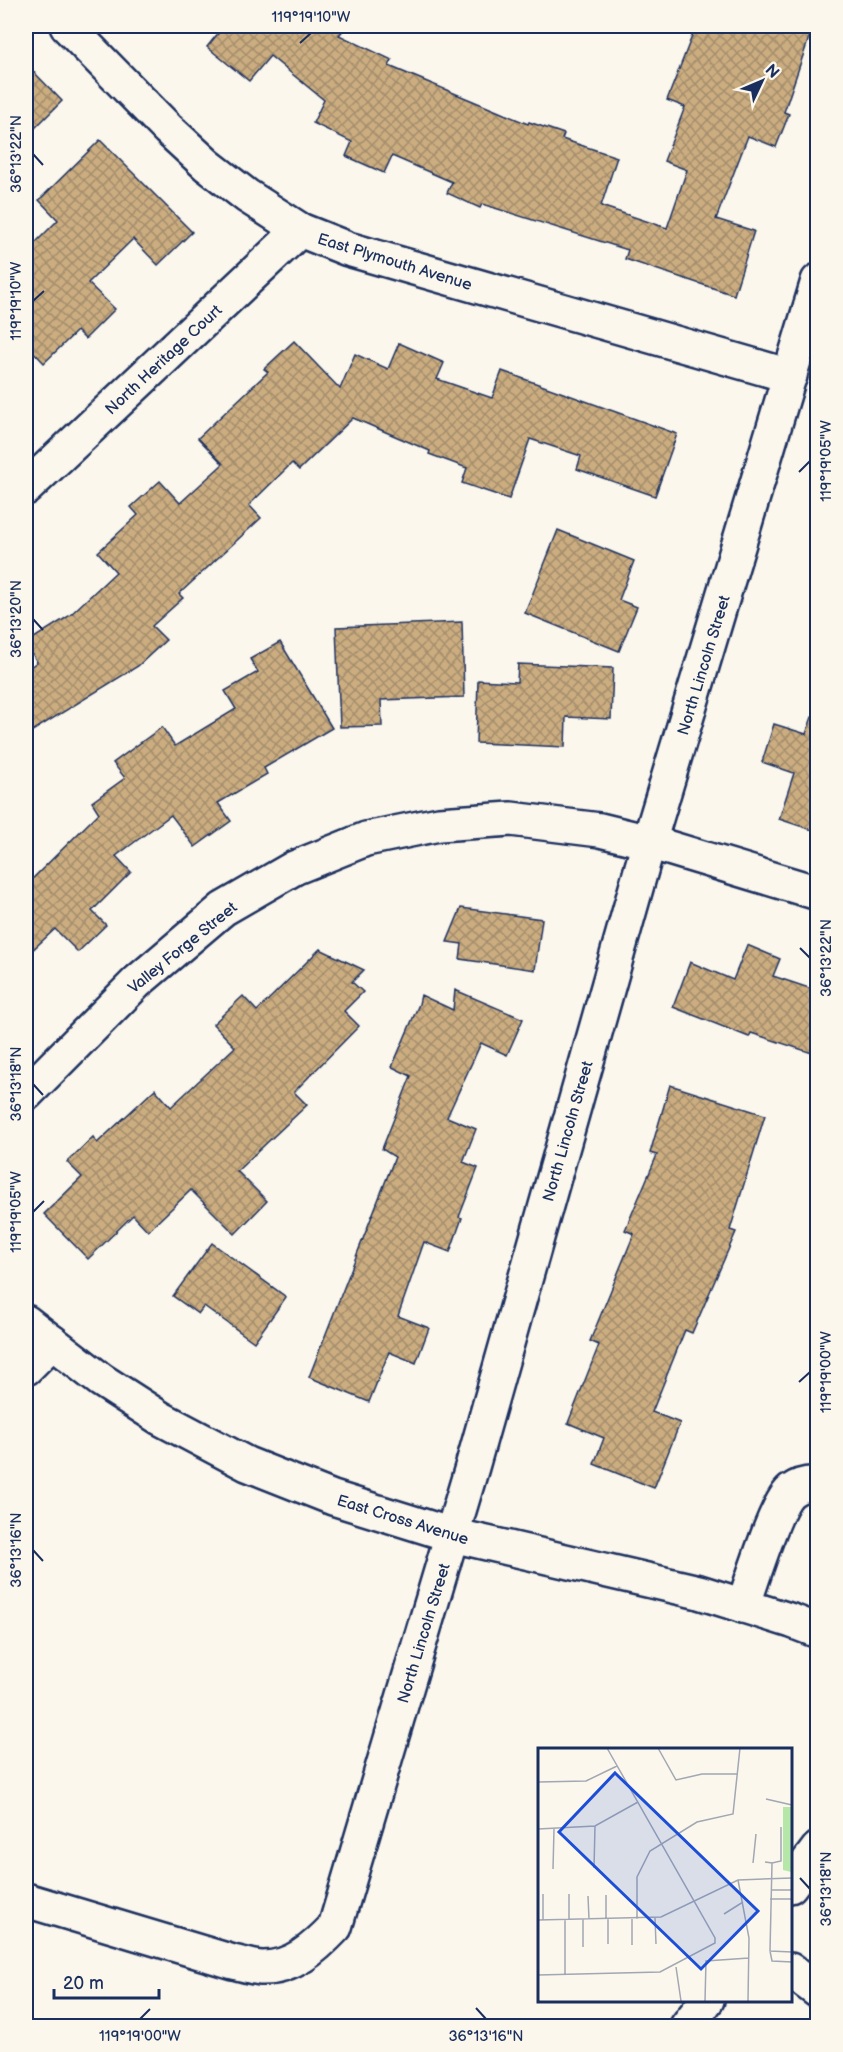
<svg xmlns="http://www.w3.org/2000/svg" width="843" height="2052" font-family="'Balsamiq Sans',sans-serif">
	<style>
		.building { fill: url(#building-cross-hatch); stroke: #1b2f5e; stroke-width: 1.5 }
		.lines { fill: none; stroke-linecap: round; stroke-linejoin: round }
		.minor-casing { stroke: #1b2f5e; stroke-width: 38 }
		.minor { stroke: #fbf7ec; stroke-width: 33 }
		.ticks { fill: none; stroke: #1b2f5e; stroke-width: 2 }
		.labels { text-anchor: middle; stroke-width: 6; stroke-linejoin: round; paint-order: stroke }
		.street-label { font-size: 16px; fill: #1b2f5e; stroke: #fbf7ec }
		.inset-road { fill: none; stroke: #a1a7b3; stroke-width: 1.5 }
		.view { fill: #1d4ed8; fill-opacity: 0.15; stroke: #1d4ed8; stroke-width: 3 }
		.inset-edge { fill: none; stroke: #1b2f5e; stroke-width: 3 }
		.neatline { fill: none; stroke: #1b2f5e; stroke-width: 2 }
		.ticks-label { font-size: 15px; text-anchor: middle; fill: #1b2f5e }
	</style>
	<defs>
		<pattern id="building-cross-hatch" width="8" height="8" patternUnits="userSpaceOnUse" patternTransform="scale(1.5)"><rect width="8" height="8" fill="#cbad80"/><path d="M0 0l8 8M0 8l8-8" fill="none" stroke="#a48d6c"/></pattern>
	</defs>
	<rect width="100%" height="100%" fill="#fbf7ec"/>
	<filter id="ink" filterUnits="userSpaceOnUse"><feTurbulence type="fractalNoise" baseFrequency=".0167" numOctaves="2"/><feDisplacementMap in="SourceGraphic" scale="12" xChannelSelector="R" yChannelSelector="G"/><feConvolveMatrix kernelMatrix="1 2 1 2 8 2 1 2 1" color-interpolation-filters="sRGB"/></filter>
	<g filter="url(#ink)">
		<g class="building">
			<polygon points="224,26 347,26 339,35 392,60 389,66 528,124 529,122 564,134 562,139 617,157 601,206 667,228 687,170 664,161 685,107 667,100 696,26 813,26 784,112 789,114 776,147 748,136 716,219 754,231 734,295 625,259 628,250 482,204 480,208 447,193 452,182 392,156 384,173 346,156 352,142 313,123 324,100 270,56 249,81 207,47"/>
			<polygon points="26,64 62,101 26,137"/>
			<polygon points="100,140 192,232 158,265 133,239 88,283 115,309 85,339 77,331 44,363 26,344 26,252 58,220 39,200"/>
			<polygon points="294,341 340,389 355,354 388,369 399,343 444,363 437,379 492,398 502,371 677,434 655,496 577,469 581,456 530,439 509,499 462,483 467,468 429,454 430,451 353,418 299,470 292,463 249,505 261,518 179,594 183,598 152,626 166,640 138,666 26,735 26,670 37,662 26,643 69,616 116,572 98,552 138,515 131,507 160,481 180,503 223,464 198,438 268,372 264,369"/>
			<polygon points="558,530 634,561 619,600 637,607 619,651 525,613"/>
			<polygon points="462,622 464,697 381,700 382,726 340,727 336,627"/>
			<polygon points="280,642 332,728 264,768 267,774 218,803 231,821 195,847 171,815 116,856 131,872 92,911 106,925 78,952 55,929 26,956 26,885 99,813 92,802 125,778 113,763 162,727 175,746 236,709 225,691 258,672 250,659"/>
			<polygon points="518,664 613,668 611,719 566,717 565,747 476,743 478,680 517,682"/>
			<polygon points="812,717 818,718 818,832 779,819 794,773 762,762 774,724 806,734"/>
			<polygon points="461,908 542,919 535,970 460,959 462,944 447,942"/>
			<polygon points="747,945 780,959 773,976 818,991 818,1055 751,1033 749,1037 673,1007 690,962 733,980"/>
			<polygon points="320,949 364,970 352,982 363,992 344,1011 359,1026 294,1092 307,1105 237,1171 267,1201 235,1234 191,1190 148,1231 133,1215 88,1259 44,1214 82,1177 67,1162 93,1137 97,1143 155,1089 171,1107 235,1047 213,1024 243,996 257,1011"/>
			<polygon points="455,990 523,1019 507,1055 481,1043 447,1117 476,1129 463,1162 478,1168 459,1217 462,1218 450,1252 424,1242 398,1316 429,1328 416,1363 389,1352 369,1402 309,1377 395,1157 382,1149 411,1076 392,1067 419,1004 421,995 453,1010"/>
			<polygon points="670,1085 765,1115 730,1230 736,1232 692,1333 685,1330 652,1412 680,1423 654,1488 594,1464 604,1438 568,1423 599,1345 590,1341 634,1234 625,1230 657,1155 650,1153"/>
			<polygon points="212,1243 286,1297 254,1342 204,1306 198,1314 173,1296"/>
		</g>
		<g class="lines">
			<defs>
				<g id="minor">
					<polyline points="67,26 168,129 207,165 247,196 300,230 348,249 790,376"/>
					<polyline points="26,488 300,230"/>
					<polyline points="26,1094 137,982 223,909 294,868 366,839 439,824 511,819 600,830 649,842 818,893"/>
					<polyline points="26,1322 101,1380 160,1418 247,1464 333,1498 452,1535 699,1592 792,1621 818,1631"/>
					<polyline points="26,1368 52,1342"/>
					<path d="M 743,1606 C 752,1582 775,1504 791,1491 C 799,1485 809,1483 818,1484"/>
					<polyline points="790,1886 818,1849"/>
					<path d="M 26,1900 L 233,1962 C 242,1964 252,1967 261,1968 C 292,1969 315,1948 335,1927 L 472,1467 L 649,842 L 818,281"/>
					<polyline points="790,1970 818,1991"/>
					<polyline points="687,2026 707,2000"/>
				</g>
			</defs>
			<use href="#minor" class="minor-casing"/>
			<use href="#minor" class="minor"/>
		</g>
	</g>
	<path class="ticks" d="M 300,43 L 311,33M 33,154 L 43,165M 33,301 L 44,291M 799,472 L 810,461M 33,619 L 43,630M 800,948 L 810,958M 33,1084 L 43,1095M 33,1212 L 44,1201M 799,1382 L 810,1372M 33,1550 L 43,1561M 800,1878 L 810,1889M 476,2008 L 486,2019M 140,2019 L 150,2009"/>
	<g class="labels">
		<g class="street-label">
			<text transform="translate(395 261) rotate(17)" y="6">East Plymouth Avenue</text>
			<text transform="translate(163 359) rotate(-43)" y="6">North Heritage Court</text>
			<text transform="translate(703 665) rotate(-73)" y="6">North Lincoln Street</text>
			<text transform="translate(182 947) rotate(-39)" y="6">Valley Forge Street</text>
			<text transform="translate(567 1131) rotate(-74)" y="6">North Lincoln Street</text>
			<text transform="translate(403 1519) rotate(17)" y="6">East Cross Avenue</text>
			<text transform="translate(423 1633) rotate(-73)" y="6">North Lincoln Street</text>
		</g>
	</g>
	<g transform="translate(538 1748)">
		<rect width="254" height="254" fill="#fbf7ec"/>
		<path d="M 245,59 L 253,59 L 253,124 L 245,122 Z" fill="#b5e8a8"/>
		<path class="inset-road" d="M 120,0 L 138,32 L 164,26 L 200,26M 0,34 L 48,33 L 79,18M 228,51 L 254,57M 0,81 L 57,78 L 100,54M 227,114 L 234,115 L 232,203 L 254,204M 215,115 L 218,86M 234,115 L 243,113 L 243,79M 56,120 L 57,78M 15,121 L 16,81M 200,132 L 211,190 L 210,253M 233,142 L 254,142M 5,146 L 5,172M 31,146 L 31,172M 50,148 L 51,171M 232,151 L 254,151M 186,166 L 205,154M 117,170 L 118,196M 45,171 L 45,199M 68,171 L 68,147M 94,171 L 94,197M 99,171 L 99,129 L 112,103 L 159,74 L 195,66 L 202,0M 0,172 L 123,169 L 200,132 L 254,130M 70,196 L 70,171M 232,203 L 234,213 L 254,214M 138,219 L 143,253M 0,227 L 122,224 L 177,195 L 177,190 L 69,0M 27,227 L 27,172M 167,253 L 168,213 L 211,210"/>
		<path class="view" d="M 77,25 L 220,163 L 163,221 L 21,84 Z"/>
		<rect width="254" height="254" class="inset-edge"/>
	</g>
	<rect width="843" height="2052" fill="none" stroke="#fbf7ec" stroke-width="66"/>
	<g transform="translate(762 81) rotate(46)" stroke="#fbf7ec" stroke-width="4.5" paint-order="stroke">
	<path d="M0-4.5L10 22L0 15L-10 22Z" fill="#1b2f5e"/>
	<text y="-9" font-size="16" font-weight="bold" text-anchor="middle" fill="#1b2f5e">N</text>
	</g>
	<path d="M54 1989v9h105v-9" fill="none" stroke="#1b2f5e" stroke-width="3"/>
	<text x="63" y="1989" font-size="18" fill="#1b2f5e" stroke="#fbf7ec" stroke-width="4.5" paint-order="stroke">20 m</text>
	<rect x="33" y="33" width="777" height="1986" class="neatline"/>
	<g class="ticks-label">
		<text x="311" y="22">119°19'10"W</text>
		<text transform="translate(16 154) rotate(-90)" y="5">36°13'22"N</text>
		<text transform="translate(16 301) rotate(-90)" y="5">119°19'10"W</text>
		<text transform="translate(826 461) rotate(-90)" y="5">119°19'05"W</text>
		<text transform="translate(16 619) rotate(-90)" y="5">36°13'20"N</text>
		<text transform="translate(826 958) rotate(-90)" y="5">36°13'22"N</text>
		<text transform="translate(16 1084) rotate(-90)" y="5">36°13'18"N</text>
		<text transform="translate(16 1212) rotate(-90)" y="5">119°19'05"W</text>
		<text transform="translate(826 1372) rotate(-90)" y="5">119°19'00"W</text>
		<text transform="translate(16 1550) rotate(-90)" y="5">36°13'16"N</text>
		<text transform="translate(826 1889) rotate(-90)" y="5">36°13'18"N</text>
		<text x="140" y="2041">119°19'00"W</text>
		<text x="486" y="2041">36°13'16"N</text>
	</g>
</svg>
